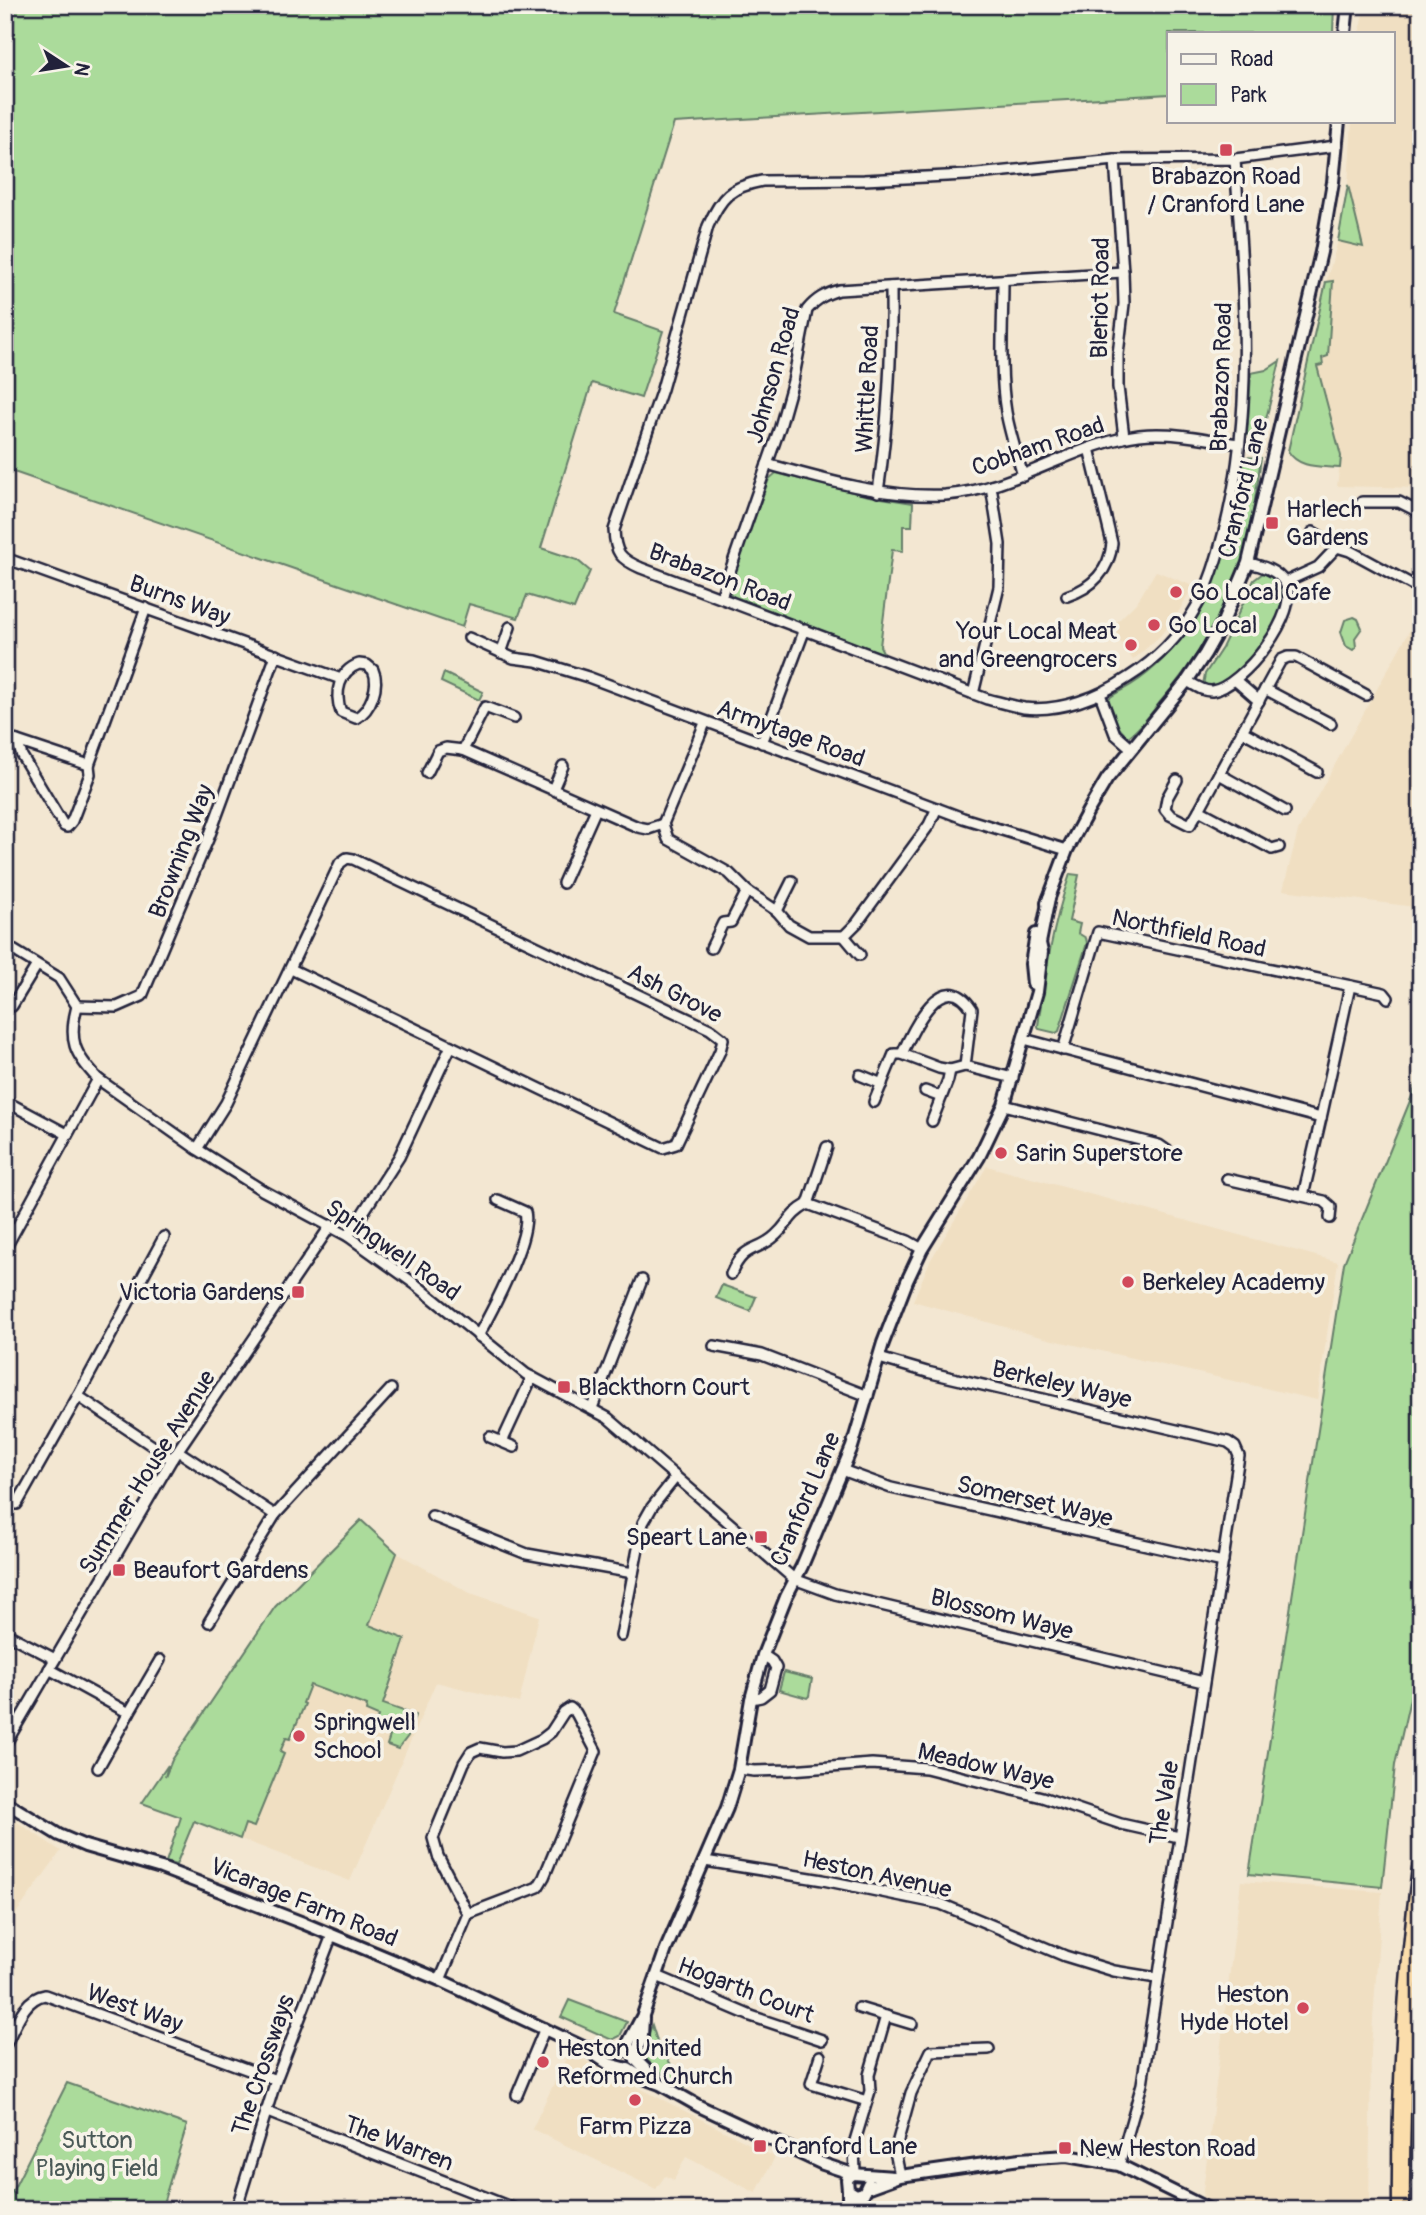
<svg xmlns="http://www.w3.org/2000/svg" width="1426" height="2215" font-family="Pangolin,sans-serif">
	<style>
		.built { fill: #f0dfc2 }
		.green { fill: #abdb9b; stroke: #667e6b; stroke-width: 2 }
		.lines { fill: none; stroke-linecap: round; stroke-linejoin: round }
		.minor-casing { stroke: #22223b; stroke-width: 14 }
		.tertiary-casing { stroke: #22223b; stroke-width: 16 }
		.motorway-casing { stroke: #22223b; stroke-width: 21 }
		.minor { stroke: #f7f3e8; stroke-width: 9 }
		.tertiary { stroke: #f7f3e8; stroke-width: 10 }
		.motorway { stroke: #fbddab; stroke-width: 16 }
		.poi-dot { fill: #d1495b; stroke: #f7f3e8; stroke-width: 2.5 }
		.labels { text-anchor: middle; stroke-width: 7; stroke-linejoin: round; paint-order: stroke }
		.poi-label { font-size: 24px; fill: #22223b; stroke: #f7f3e8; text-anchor: start }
		.street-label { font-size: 24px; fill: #22223b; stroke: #f7f3e8 }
		.park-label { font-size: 24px; fill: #4b5a58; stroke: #f7f3e8 }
	</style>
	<rect width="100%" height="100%" fill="#f3e7d2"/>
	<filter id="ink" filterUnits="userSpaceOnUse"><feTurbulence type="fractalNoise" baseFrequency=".0143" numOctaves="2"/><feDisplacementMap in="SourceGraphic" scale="14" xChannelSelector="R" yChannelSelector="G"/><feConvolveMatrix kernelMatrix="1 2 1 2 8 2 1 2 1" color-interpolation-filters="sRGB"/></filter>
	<g filter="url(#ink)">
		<g class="built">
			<polygon points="1364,5 1421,5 1421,488 1337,486 1341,456 1317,366 1323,365 1322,358 1332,281 1326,282 1338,241 1363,247 1348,185 1352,121 1393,121 1393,33 1360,33"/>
			<polygon points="1156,571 1193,586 1178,613 1160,636 1133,660 1111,628 1137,602"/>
			<polygon points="1421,610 1421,906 1415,907 1283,890 1298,831"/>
			<polygon points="987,1166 1338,1262 1317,1400 1044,1338 913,1301 930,1261"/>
			<polygon points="361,1520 397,1553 470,1593 539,1616 519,1703 436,1682 350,1881 194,1821 176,1865 166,1862 181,1817 153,1806 172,1760"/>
			<polygon points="5,1814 61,1851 5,1929"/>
			<polygon points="1241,1881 1382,1892 1371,2048 1369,2210 1230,2210 1202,2199"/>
			<polygon points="569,2052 775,2157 756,2193 686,2157 674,2180 665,2176 656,2189 532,2129"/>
		</g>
		<g class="green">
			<polygon points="5,5 1334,5 1333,33 1169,33 1169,94 674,123 614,314 663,331 641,398 592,383 541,548 577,560 590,571 574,609 527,595 518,618 469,604 462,627 5,469"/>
			<polygon points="1348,185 1363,247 1338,241"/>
			<path d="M 1333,281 L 1328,356 L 1322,358 L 1323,365 L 1317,366 L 1341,456 L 1340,468 C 1320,466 1299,469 1288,451 L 1326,282 Z"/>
			<polygon points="1280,361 1262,436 1247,435 1251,373 1266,370"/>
			<path d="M 1244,457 L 1261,458 C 1256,493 1252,530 1241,563 C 1224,613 1196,661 1161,701 C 1151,713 1141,728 1128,737 C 1118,730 1108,710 1108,699 C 1116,692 1123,690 1131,685 C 1142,678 1155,667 1164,658 C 1217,603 1232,530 1244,457 Z"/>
			<polygon points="776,473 869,496 913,503 912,526 903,526 903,551 892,550 880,646 884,654 735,598 730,593 729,587 732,587 733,584 731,582 769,479"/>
			<path d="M 1263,573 C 1316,591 1247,671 1219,684 C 1214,687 1209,687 1203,685 L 1205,674 L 1222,648 L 1254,580 Z"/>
			<polygon points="1354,617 1358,619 1362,628 1355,638 1356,647 1353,650 1346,646 1341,632 1345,620"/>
			<polygon points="444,673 483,692 479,700 441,682"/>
			<path d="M 1070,874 L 1079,875 L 1069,921 L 1080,924 L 1078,933 L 1086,938 L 1087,943 L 1059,1031 L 1056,1033 L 1039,1029 L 1038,1026 C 1045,973 1053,924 1070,874 Z"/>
			<polygon points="1421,1074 1421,1650 1395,1765 1382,1887 1249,1874 1344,1263"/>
			<polygon points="722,1285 756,1297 750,1311 716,1298"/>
			<polygon points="361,1520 397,1553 369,1625 405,1639 383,1704 415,1715 408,1736 398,1749 387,1745 390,1736 373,1730 378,1716 366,1711 367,1706 310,1685 303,1703 305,1704 290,1739 286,1738 280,1752 284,1754 254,1827 245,1824 240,1839 194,1821 176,1865 166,1862 181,1817 142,1803 168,1765 165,1777 172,1760 275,1607"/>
			<polygon points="784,1672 812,1679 809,1696 807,1698 779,1690"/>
			<polygon points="569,2000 627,2022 620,2036 612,2040 561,2017"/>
			<path d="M 652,2025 L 658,2044 L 686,2088 C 675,2081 644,2065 644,2052 C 644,2044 649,2033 652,2025 Z"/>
			<polygon points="67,2083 187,2125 161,2210 5,2210 5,2206"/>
		</g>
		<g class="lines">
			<defs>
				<g id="minor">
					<path d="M 1235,159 C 1243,281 1255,404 1226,524 C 1218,554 1211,583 1195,609 C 1179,637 1156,660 1129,677 C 1099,697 1061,712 1024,708 C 1012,706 999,702 987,699 L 641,568 C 620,559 615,553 614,530 L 662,389 L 708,226 C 721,197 730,187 762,181 L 864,180 L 967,175 L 1115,160 L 1235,159 L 1336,146"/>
					<polyline points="1115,160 1123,272 1124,304 1118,354 1118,387 1124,437"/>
					<path d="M 1003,280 C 1003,324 999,369 1006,412 C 1010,434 1017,455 1023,476"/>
					<path d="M 767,464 C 825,480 885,498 945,495 C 1009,490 1062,452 1123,438 C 1160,428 1202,439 1239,444"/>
					<path d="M 878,492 C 888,423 892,356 891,287"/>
					<polyline points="1362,502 1399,502 1421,513"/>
					<polyline points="1313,532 1337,547"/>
					<polyline points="5,558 341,679"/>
					<polyline points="1285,582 1318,567 1337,547 1350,551 1418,588 1421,583"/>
					<path d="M 1067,596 C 1092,588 1110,570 1112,543 L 1089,448"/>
					<path d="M 721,597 L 780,427 L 793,381 L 807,310 C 816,299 825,294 839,290 L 1123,272"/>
					<polyline points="469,638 513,658 536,661 588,677 963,818 1067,850"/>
					<polyline points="501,653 510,627"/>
					<path d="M 359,664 L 367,665 L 373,670 C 380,685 371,710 356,718 L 341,712 C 334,693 339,671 359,664 Z"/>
					<polyline points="1235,680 1259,701"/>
					<path d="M 1187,681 C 1194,685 1204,692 1212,691 C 1241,688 1303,611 1285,583 C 1277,570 1262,566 1248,563"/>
					<polyline points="1265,689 1331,724"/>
					<polyline points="973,694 999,587 1000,544 991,486"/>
					<polyline points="1100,694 1115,734 1131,748"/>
					<polyline points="705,723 663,824 668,839 729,873 747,891 777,911 789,925 809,936 844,936 857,923 929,825 937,808"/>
					<polyline points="1242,731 1317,772"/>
					<polyline points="5,737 89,765 146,608"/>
					<polyline points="17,741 22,756 64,826 67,827 72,821 90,774 89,765"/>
					<polyline points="762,743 805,629"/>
					<polyline points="463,750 485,707 514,718"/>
					<polyline points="427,773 438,751 446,748 463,750 638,827 648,829 663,824"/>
					<polyline points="1219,774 1285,811"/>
					<polyline points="1177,780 1167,798 1165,809 1170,815 1190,825 1199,810"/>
					<polyline points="553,789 563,766"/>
					<polyline points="1279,847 1272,849 1199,810 1281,660 1288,657 1296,657 1366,695"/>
					<polyline points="563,883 596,809"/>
					<polyline points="777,911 792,881"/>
					<polyline points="844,936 860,955"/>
					<path d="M 5,945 L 59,978 L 77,1006 C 68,1040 74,1054 98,1079 L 197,1149 L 262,1190 L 348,1236 L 415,1284 L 526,1374 L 608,1418 L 794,1579 L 835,1594 L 1203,1682"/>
					<polyline points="711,948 723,923 731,922 747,891"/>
					<polyline points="12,1006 37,965"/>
					<polyline points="77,1006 117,1007 142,996 209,837 276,655"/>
					<polyline points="1024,1039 1321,1118 1303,1196"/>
					<polyline points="1063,1050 1098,932 1384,993 1388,998"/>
					<path d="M 902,1054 C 913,1029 943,964 972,1009 L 965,1066"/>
					<polyline points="860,1075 882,1084"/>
					<polyline points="925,1091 941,1097"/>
					<polyline points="5,1101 67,1134"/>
					<polyline points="874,1102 894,1054 902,1054 939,1068 950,1070 965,1066 1013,1078"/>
					<polyline points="1004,1105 1159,1145 1169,1152"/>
					<polyline points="1321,1118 1350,986"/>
					<polyline points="932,1121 948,1080 950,1070"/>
					<polyline points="197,1149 226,1103 340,863 347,858 353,859 710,1029 723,1039 720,1051 676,1144 663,1148 291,969"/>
					<polyline points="1227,1179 1324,1201 1331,1207 1330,1218"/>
					<polyline points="808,1204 827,1147"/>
					<polyline points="348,1236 399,1157 451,1046"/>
					<polyline points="164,1237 78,1396 172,1459"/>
					<polyline points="5,1249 98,1079"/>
					<path d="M 731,1274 C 744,1243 757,1253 776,1235 C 790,1223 787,1216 808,1204 L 908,1241 L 922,1249"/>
					<path d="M 478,1336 C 491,1313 532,1236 525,1212 L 498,1200"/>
					<polyline points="714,1346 762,1355 868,1396"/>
					<polyline points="879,1358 927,1372 1228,1442 1235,1447 1239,1456 1142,2084 1119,2165"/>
					<polyline points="592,1408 642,1280"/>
					<polyline points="490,1437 514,1447"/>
					<polyline points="502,1442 532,1377"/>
					<polyline points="178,1451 275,1515 391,1389"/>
					<polyline points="842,1470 891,1488 1223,1562"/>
					<polyline points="17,1504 78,1396"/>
					<polyline points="432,1516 527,1554 633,1573"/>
					<polyline points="209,1622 275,1515"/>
					<polyline points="5,1633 55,1659"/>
					<polyline points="621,1636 643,1523 652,1507 675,1478"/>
					<polyline points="49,1669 129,1713 160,1660"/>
					<polyline points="751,1699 761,1697 770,1690 776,1668 772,1661 763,1655"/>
					<polyline points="5,1745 172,1459 331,1225"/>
					<polyline points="98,1768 129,1713"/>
					<polyline points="739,1769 754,1771 790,1770 872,1764 926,1768 1042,1797 1121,1824 1179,1837"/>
					<polyline points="705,1861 823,1880 941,1904 1065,1956 1114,1971 1157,1978"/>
					<polyline points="657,1976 751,2016 822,2040"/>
					<polyline points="440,1980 468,1914 438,1856 433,1838 464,1763 471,1752 480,1748 502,1752 516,1751 542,1739 551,1732 564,1712 570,1708 576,1713 596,1751 544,1877 538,1887 468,1914"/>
					<polyline points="859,2008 912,2024"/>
					<path d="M 5,2046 C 15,2028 23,1998 45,1995 L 276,2080"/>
					<polyline points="820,2056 811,2084 867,2101"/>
					<polyline points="517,2095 545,2028"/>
					<polyline points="265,2111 518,2210"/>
					<polyline points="855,2173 854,2144 870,2091 869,2075 886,2016"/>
					<polyline points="900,2176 895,2151 911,2093 931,2051 989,2049"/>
					<polyline points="236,2210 276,2080 332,1935"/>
				</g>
				<g id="tertiary">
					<polyline points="1345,33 1348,5"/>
					<polyline points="1047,903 1067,850 1088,811 1107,779 1187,681 1205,654 1223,622 1248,563 1321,252 1333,182 1339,121"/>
					<polyline points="1033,984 1031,964 1036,934"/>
					<polyline points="5,1802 59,1835 85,1846 161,1868 303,1923 440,1980 585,2048 609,2064 628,2069 641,2077 660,2084 699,2106 823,2164 853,2174 894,2177"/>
					<polyline points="588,2048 618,2053 625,2049"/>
					<polyline points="625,2049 643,2015 666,1949 727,1808 739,1769 751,1699 763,1655 786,1597 802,1566 852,1447 883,1343 907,1281 922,1249 979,1157 1004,1105 1037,992 1042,952 1040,943 1049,898"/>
					<polyline points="625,2049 633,2052 636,2060 656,2080"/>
					<polyline points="635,2055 642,2036 643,2018"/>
					<polyline points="853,2174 847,2179 848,2190 856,2195 863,2193"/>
					<polyline points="867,2188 900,2176 1020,2159 1067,2156 1119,2165 1210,2210"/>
					<polyline points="848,2210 848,2190"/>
					<polyline points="856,2210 868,2184"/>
				</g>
				<path id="motorway" d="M 1401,2210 C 1400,2095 1406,1982 1421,1868"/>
			</defs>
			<use href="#minor" class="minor-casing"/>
			<use href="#tertiary" class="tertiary-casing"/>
			<use href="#motorway" class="motorway-casing"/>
			<use href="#minor" class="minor"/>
			<use href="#tertiary" class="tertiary"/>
			<use href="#motorway" class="motorway"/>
		</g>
	</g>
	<g class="poi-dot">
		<rect x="1219" y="143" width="14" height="14" rx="3.5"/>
		<rect x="1265" y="516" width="14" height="14" rx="3.5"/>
		<circle cx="1176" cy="592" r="7"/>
		<circle cx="1154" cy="625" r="7"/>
		<circle cx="1131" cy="645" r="7"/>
		<circle cx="1001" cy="1153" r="7"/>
		<circle cx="1128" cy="1282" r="7"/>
		<rect x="291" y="1285" width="14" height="14" rx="3.5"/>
		<rect x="557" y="1380" width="14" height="14" rx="3.5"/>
		<rect x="754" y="1530" width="14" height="14" rx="3.5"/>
		<rect x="112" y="1563" width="14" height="14" rx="3.5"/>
		<circle cx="299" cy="1736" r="7"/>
		<circle cx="1303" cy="2008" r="7"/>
		<circle cx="543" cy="2062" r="7"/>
		<circle cx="635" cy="2100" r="7"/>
		<rect x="753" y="2139" width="14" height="14" rx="3.5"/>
		<rect x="1058" y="2141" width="14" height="14" rx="3.5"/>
	</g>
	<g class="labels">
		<g class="poi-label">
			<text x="1226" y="184" text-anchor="middle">Brabazon Road<tspan x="1226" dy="28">/ Cranford Lane</tspan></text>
			<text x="1286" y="517">Harlech<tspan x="1286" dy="28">Gardens</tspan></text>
			<text x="1190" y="600">Go Local Cafe</text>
			<text x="1168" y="633">Go Local</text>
			<text x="1117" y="639" text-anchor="end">Your Local Meat<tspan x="1117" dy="28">and Greengrocers</tspan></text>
			<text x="1015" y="1161">Sarin Superstore</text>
			<text x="1142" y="1290">Berkeley Academy</text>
			<text x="284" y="1300" text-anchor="end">Victoria Gardens</text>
			<text x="578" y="1395">Blackthorn Court</text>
			<text x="747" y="1545" text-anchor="end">Speart Lane</text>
			<text x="133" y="1578">Beaufort Gardens</text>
			<text x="313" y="1730">Springwell<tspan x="313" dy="28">School</tspan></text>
			<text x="1289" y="2002" text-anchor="end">Heston<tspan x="1289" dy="28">Hyde Hotel</tspan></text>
			<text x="557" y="2056">Heston United<tspan x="557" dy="28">Reformed Church</tspan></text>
			<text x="635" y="2134" text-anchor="middle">Farm Pizza</text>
			<text x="774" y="2154">Cranford Lane</text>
			<text x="1079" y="2156">New Heston Road</text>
		</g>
		<g class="street-label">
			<text transform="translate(1100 298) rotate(-89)" y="8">Bleriot Road</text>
			<text transform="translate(773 375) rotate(-74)" y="8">Johnson Road</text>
			<text transform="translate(1221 377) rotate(-88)" y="8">Brabazon Road</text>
			<text transform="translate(867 389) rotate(-87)" y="8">Whittle Road</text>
			<text transform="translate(1038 446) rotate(-19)" y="8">Cobham Road</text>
			<text transform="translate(1243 488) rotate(-76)" y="8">Cranford Lane</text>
			<text transform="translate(720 577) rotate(21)" y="8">Brabazon Road</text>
			<text transform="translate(180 600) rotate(20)" y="8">Burns Way</text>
			<text transform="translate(791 733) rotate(20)" y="8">Armytage Road</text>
			<text transform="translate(181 851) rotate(-69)" y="8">Browning Way</text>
			<text transform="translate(1189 933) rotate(12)" y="8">Northfield Road</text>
			<text transform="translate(675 993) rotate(27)" y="8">Ash Grove</text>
			<text transform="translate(393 1250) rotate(35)" y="8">Springwell Road</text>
			<text transform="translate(1062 1384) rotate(13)" y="8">Berkeley Waye</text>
			<text transform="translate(147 1472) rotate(-58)" y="8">Summer House Avenue</text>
			<text transform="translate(805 1499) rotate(-67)" y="8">Cranford Lane</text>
			<text transform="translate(1035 1501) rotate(13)" y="8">Somerset Waye</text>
			<text transform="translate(1002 1614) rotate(14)" y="8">Blossom Waye</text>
			<text transform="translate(986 1766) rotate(13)" y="8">Meadow Waye</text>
			<text transform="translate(1164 1803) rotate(-81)" y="8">The Vale</text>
			<text transform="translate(877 1874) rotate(12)" y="8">Heston Avenue</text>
			<text transform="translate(304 1902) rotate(22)" y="8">Vicarage Farm Road</text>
			<text transform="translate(746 1990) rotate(21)" y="8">Hogarth Court</text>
			<text transform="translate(135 2008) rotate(20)" y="8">West Way</text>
			<text transform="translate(263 2065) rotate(-71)" y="8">The Crossways</text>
			<text transform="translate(399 2143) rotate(21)" y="8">The Warren</text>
		</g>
		<g class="park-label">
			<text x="97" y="2148">Sutton<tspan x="97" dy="28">Playing Field</tspan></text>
		</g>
	</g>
	<rect width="1426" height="2215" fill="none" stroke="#f7f3e8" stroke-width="28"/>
	<rect x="14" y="14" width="1398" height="2187" fill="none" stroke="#22223b" stroke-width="2.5" filter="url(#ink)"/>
	<rect x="1167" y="32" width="228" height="91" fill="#f7f3e8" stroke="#a29fa3" stroke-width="2"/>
	<rect x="1181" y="54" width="35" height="10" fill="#f7f3e8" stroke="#a29fa3" stroke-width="2"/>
	<text x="1230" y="66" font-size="21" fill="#22223b">Road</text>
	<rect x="1181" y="84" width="35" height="21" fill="#abdb9b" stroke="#a29fa3" stroke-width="2"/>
	<text x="1230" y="102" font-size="21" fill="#22223b">Park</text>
	<g transform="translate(66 66) rotate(102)" stroke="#f7f3e8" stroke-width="5" paint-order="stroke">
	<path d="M0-5L12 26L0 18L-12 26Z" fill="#22223b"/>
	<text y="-10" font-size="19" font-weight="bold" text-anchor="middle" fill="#22223b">N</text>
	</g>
</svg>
